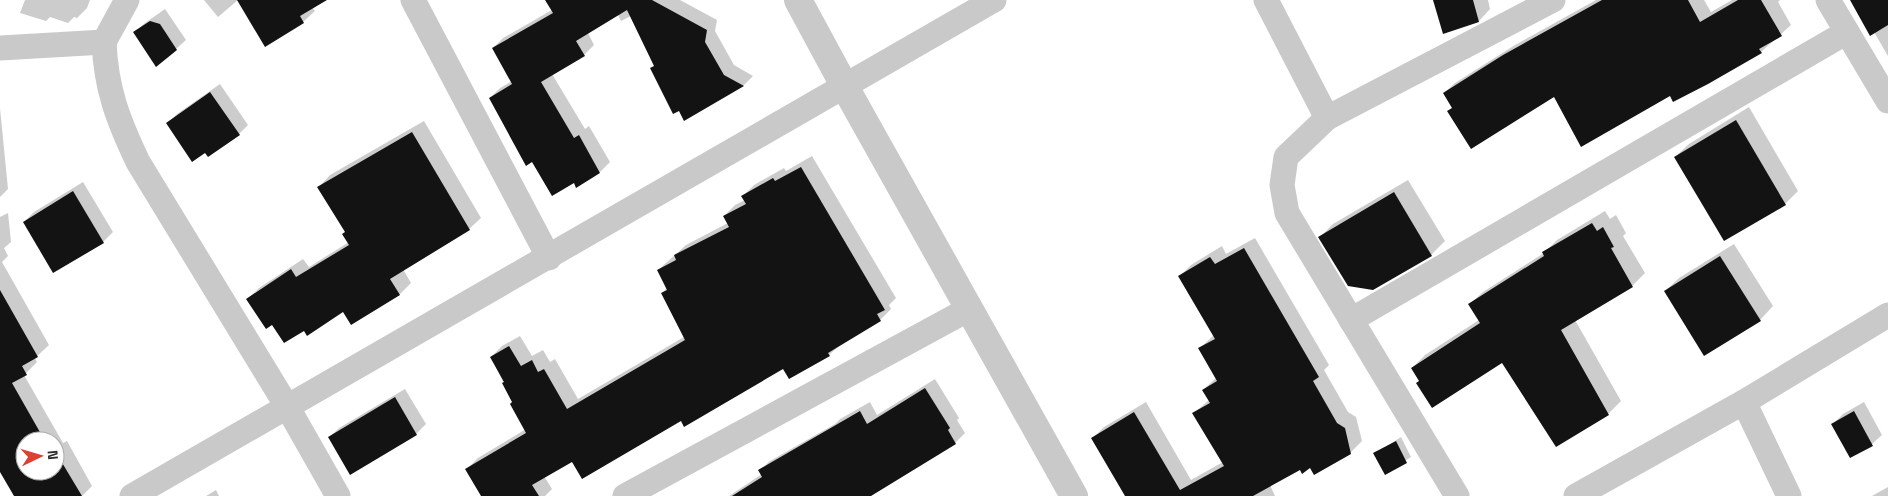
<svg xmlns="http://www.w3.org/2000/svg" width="1888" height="496" font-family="'Space Grotesk',sans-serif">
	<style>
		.shadow { fill: #0003; fill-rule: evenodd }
		.building { fill: #131313 }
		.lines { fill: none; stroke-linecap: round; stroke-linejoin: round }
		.minor { stroke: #c9c9c9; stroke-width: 25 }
		.tertiary { stroke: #c9c9c9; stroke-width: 28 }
	</style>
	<rect width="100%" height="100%" fill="#fff"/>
	<g class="shadow">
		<polygon points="25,0 90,0 87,8 77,18 74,17 68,23 50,17 46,21 20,13"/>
		<polygon points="204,0 324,0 312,7 315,11 303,22 266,45 238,0 218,17"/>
		<polygon points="557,0 680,0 717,20 715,31 734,65 753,76 744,85 685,119 631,16 621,21 618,15 588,33 594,45 584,55 552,74 585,129 589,126 610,162 600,172 532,161 490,98 500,88 512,81 493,48 503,38 552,10"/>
		<polygon points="1435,0 1488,0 1490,9 1479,21 1444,32"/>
		<polygon points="1596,0 1704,0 1711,12 1732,0 1780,0 1778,2 1791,25 1761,52 1671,95 1554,95 1449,111 1453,107 1444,93 1455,83 1515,45"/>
		<polygon points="1851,0 1888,0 1888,56 1874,32"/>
		<polygon points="165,9 186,40 176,49 135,32 145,23"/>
		<polygon points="220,84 248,125 239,134 167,124 177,114"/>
		<polygon points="1749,107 1798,191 1785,204 1675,157 1689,144"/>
		<polygon points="0,108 8,189 0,197"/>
		<polygon points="424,121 481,218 469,229 403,269 411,283 400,294 352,323 344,310 304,329 273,323 248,299 259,288 303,259 309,267 349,242 346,232 319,187 330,175"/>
		<polygon points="812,156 896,298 889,305 891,309 880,320 841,344 829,355 784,367 682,420 573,460 544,476 552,489 545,496 483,496 467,469 478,458 526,429 491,357 502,346 520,336 532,356 543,350 550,362 555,359 578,399 684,337 662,293 667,288 658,270 686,245 728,223 724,216 735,205 745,200 743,196 754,185 784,168 786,171"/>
		<polygon points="1408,180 1445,241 1431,255 1373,289 1320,237 1333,224"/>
		<polygon points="83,182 113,232 103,242 53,271 24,222 34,212"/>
		<polygon points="1605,211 1610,219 1616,215 1626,233 1623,236 1645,273 1632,286 1575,320 1621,401 1608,414 1502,362 1412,368 1425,355 1479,320 1470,304 1483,292 1544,253 1557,240"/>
		<path d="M 8,213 L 11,242 L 4,248 L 8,256 L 2,262 L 49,345 L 35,358 L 37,362 L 24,375 L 63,443 L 67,441 L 92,486 L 82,496 L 15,496 L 0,469 L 0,217 ZM 25,441 L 55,441 L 55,471 L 25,471 Z"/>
		<polygon points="1255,238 1329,365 1324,370 1348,412 1356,417 1362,441 1350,453 1311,467 1300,468 1270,485 1275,496 1127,496 1093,438 1104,427 1146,402 1191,480 1223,462 1194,413 1209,400 1203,390 1216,378 1200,348 1214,335 1180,276 1191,265 1222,246 1226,254"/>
		<polygon points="1734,244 1773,306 1760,320 1665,291 1679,278"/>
		<polygon points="935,379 959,418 957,420 965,433 955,443 868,496 729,496 762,474 760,470 770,461 835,424 840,419 870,402 877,415"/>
		<polygon points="405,389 426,424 416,434 329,438 339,428"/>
		<polygon points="1864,402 1882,435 1872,444 1851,457 1833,424 1843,414"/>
		<polygon points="1401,437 1411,457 1385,473 1375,454"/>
		<polygon points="1888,487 1888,496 1872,496"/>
		<polygon points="216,490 219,496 206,496"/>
	</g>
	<g class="building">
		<polygon points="237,0 327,0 300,16 304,23 265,47"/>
		<polygon points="545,0 652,0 707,30 705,42 724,75 744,86 684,121 679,111 673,114 650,68 654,66 627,10 576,41 585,56 541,82 574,138 579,135 600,173 576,188 574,183 552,196 532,162 526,166 489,98 512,84 492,48 553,13"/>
		<polygon points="1433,0 1473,0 1479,22 1443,34"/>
		<polygon points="1602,0 1688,0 1700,22 1738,0 1761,0 1782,36 1759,49 1762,53 1708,84 1673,102 1670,96 1581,147 1554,97 1471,149 1447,111 1452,108 1443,93 1503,55"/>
		<polygon points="1850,0 1888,0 1888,25 1870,36"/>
		<polygon points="150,21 160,24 177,50 156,67 133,32"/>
		<polygon points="210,92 240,135 208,157 205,153 192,162 166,123"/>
		<polygon points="1736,120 1786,205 1724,241 1674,157"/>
		<polygon points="412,132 470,230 390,279 400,295 351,325 343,312 307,336 304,331 284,343 272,325 266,329 246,299 291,269 296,277 349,245 342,234 345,232 317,187"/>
		<polygon points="801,167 885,310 877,314 881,321 828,353 830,356 789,379 783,369 684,427 681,421 582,479 572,462 532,485 539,496 481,496 465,469 526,433 510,404 512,402 502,383 504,382 490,357 509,346 521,366 532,360 538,372 544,369 567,409 685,340 661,293 667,290 657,270 676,260 674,255 729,227 723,216 746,204 741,196 773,178 775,181"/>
		<polygon points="73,191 104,243 53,273 23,222"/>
		<polygon points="1394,192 1432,256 1373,290 1348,286 1318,237"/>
		<polygon points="1592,223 1597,231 1603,227 1614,247 1611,248 1633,287 1561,330 1609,415 1556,447 1502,363 1432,408 1416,383 1419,381 1411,368 1480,323 1468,304 1544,256 1542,252"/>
		<polygon points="1244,248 1319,377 1313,381 1337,423 1345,428 1351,454 1314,475 1310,468 1302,474 1300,470 1253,496 1125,496 1091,438 1134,412 1180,490 1224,466 1192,413 1210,403 1202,390 1217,381 1198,348 1215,339 1178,276 1210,257 1215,264"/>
		<polygon points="1720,256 1761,321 1704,356 1664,291"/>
		<polygon points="0,290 38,357 22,366 27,375 12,383 45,441 25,441 25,471 55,471 55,451 82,496 14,496 0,472"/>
		<polygon points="925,388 950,428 948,430 956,444 871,496 732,496 762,477 758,470 860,411 867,424"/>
		<polygon points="395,397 417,435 350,475 328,437"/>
		<polygon points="1854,411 1873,446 1850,458 1831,424"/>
		<polygon points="1396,441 1407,463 1385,475 1373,453"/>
	</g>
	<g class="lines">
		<g class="minor">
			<polyline points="413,0 549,258"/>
			<polyline points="1266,0 1327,118 1553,0"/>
			<polyline points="1828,0 1888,101"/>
			<path d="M 104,42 C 106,89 118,120 138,162 L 288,408 L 338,496"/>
			<polyline points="0,48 104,42 127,0"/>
			<polyline points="1327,118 1286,157 1282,185 1287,213 1457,496"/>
			<polyline points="1351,320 1847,32"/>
			<polyline points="1744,402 1789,496"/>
			<polyline points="132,496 994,0"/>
			<polyline points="625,496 969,309"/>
			<polyline points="1576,496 1744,402 1888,315"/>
		</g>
		<polyline class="tertiary" points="798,0 845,87 1074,496"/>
	</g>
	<g transform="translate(40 456) rotate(85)"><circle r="24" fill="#ffffff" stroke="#ababab"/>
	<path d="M0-4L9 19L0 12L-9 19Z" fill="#df3f32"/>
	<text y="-8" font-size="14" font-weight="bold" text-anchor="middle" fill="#2c2c2c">N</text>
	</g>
</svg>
